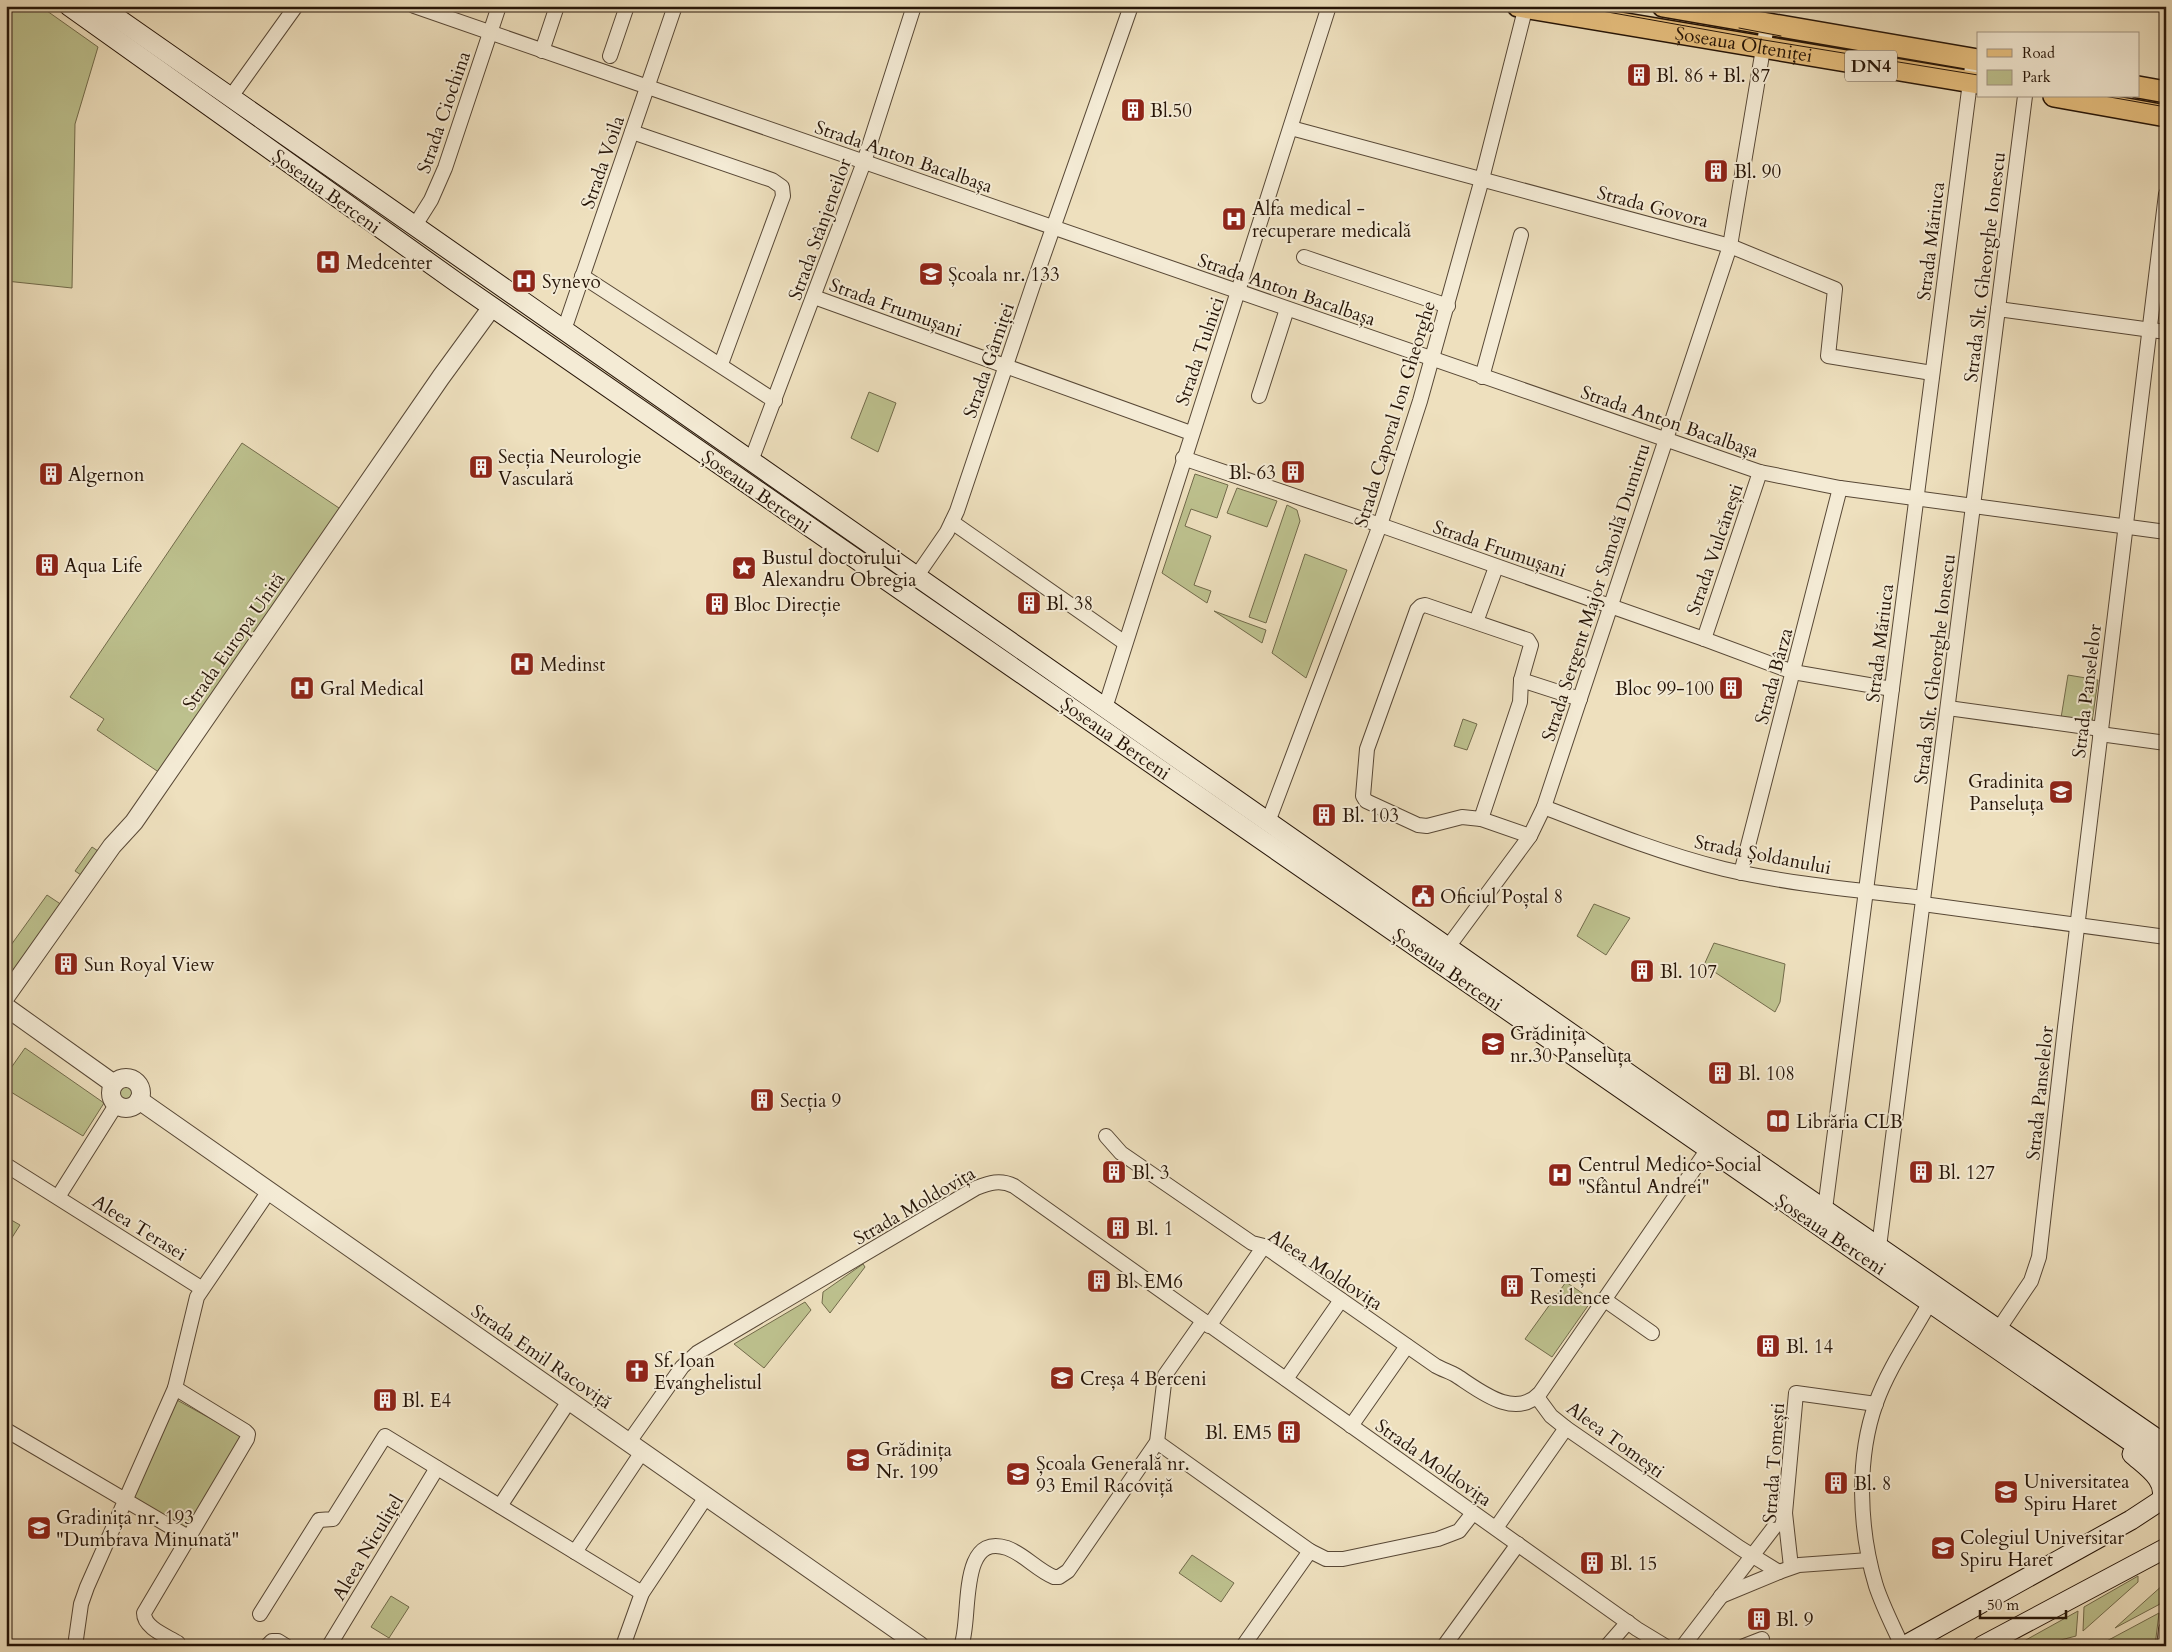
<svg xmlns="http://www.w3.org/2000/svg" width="2172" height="1652" font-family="Cardo,serif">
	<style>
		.green { fill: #bdc18e; stroke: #726b4b }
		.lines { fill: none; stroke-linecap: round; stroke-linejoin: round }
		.minor-casing { stroke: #584836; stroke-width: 16 }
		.tertiary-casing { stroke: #584836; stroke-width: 20 }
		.secondary-casing { stroke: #261508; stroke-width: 21 }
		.primary-casing { stroke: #261508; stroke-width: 24 }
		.minor { stroke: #f4ebd5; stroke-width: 14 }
		.tertiary { stroke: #f4ebd5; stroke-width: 18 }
		.secondary { stroke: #f4ebd5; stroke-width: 19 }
		.primary { stroke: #e7c07f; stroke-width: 21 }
		.tram { stroke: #261508; stroke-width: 1 }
		.labels { text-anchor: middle; stroke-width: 4; stroke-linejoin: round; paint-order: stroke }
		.shield { fill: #f4ebd5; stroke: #645546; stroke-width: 1 }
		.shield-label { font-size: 18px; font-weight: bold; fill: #261508 }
		.street-label { font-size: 19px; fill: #261508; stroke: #f4ebd5 }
		.poi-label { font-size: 19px; fill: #261508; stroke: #f4ebd5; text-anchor: start }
	</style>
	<rect width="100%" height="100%" fill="#eee0be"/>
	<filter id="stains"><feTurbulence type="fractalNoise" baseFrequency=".004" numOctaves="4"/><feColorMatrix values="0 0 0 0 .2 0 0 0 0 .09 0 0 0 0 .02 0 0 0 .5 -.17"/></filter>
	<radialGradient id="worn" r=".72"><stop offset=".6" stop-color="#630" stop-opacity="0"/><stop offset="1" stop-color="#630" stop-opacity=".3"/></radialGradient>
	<g class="green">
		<polygon points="6,6 40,6 98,47 75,124 72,288 6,281"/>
		<polygon points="869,392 896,403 878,452 851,438"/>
		<polygon points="242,443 342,510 160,773 97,730 104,719 70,697"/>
		<polygon points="1195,474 1228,485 1217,518 1191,509 1185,526 1211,536 1194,585 1211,591 1207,603 1162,573"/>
		<polygon points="1237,488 1277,501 1267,527 1227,513"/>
		<polygon points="1287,505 1297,510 1300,521 1266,623 1249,617"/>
		<polygon points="1305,554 1347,570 1306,678 1272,653"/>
		<polygon points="1214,611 1266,630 1262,643"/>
		<polygon points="2068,675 2098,680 2092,722 2061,718"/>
		<polygon points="1463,719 1477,724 1467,750 1454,746"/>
		<polygon points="92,847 98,851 81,875 75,871"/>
		<polygon points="47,895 62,905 6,981 6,952"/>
		<polygon points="1594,904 1630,918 1606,955 1577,936"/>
		<polygon points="1714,943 1785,964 1780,1002 1775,1012 1704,965"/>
		<polygon points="25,1048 104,1103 83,1136 6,1089 6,1075"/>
		<circle cx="126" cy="1093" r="11"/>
		<polygon points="6,1217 20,1225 6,1247"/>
		<polygon points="863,1264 865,1267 830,1313 822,1303 823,1292"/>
		<polygon points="1566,1282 1592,1300 1552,1357 1525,1339"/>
		<polygon points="805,1302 811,1310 764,1368 734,1344"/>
		<polygon points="177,1400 242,1436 187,1532 133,1500"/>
		<polygon points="1192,1555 1234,1583 1221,1602 1179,1573"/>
		<polygon points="2138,1576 2138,1582 2083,1631 2084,1607"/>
		<polygon points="2164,1584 2160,1604 2115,1628"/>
		<polygon points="391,1596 409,1607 389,1638 371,1627"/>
		<polygon points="2078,1611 2076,1636 2038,1646 2015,1646"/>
		<polygon points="2159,1613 2155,1646 2101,1646 2103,1643"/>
	</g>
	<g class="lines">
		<defs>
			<g id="minor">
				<polyline points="414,6 1760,472 1840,488 2166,532"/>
				<polyline points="542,51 557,6"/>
				<polyline points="610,56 627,6"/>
				<polyline points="230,98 296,6"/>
				<polyline points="1291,128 1730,246 1835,289 1828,356 1932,373"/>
				<polyline points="632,132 772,180 782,187 783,196 721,364"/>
				<polyline points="414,227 431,200 445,168 499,6"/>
				<polyline points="1304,257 1448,306"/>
				<polyline points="582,276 775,401"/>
				<polyline points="814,297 1191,433"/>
				<polyline points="1998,309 2166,332"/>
				<polyline points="564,330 675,6"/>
				<polyline points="1482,377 1521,235"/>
				<polyline points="1259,396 1287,309"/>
				<polyline points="1183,458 1380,525 1704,639 1793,672 1892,689"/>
				<polyline points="751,461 864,162 914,6"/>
				<polyline points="952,522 1125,643"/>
				<polyline points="916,577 947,532 957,511 1033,285 1131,6"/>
				<polygon points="1425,605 1528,640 1531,645 1521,680 1520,702 1481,819 1462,817 1427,826 1418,825 1366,801 1363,796 1367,749 1417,610 1421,606"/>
				<polyline points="1476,622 1496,567"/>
				<polyline points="1704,639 1760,472"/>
				<polyline points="1521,680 1580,699"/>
				<polyline points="1105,708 1329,6"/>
				<polyline points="1948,708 2101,729"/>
				<polyline points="2100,734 2166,743"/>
				<path d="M 1544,807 C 1603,830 1663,854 1724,869 C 1789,884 1857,890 1923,898"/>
				<polyline points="1481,819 1530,836"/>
				<polyline points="1268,822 1380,525 1420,401 1482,179 1526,6"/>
				<polyline points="1741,873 1840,488"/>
				<polyline points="1923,904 2166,937"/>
				<polyline points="1448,947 1530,836 1544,807 1730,246 1767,25"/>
				<path d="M 1106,1136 L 1121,1153 L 1252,1243 L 1264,1246 L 1436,1366 C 1443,1370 1451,1372 1457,1376 C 1480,1391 1515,1420 1540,1393 L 1708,1149"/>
				<polyline points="6,1165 201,1288"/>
				<polyline points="58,1197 116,1105"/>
				<polyline points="1825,1209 1973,59"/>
				<polyline points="1879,1247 2025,96"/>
				<polyline points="1605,1300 1652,1333"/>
				<polyline points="1209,1326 1264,1246"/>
				<polyline points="1998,1330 2031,1281 2039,1257 2065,1027 2166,194"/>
				<polyline points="1286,1379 1341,1300"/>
				<path d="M 175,1388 L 245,1431 L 248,1434 L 247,1439 L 144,1613 C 144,1628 167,1636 178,1643"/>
				<polyline points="1537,1397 1551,1416 1566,1428 1740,1548 1779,1572"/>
				<polyline points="1351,1426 1407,1346"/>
				<polyline points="6,1430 188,1537"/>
				<path d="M 629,1442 L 682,1367 L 697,1353 L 976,1188 C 989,1183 1000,1179 1014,1186 L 1637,1629 L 1665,1646"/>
				<polyline points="1157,1442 1310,1551"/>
				<polyline points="500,1506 569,1401"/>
				<polyline points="1496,1528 1566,1428"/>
				<polyline points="575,1552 642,1452"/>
				<polyline points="1791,1567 1785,1513 1796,1393 1876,1404"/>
				<polyline points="1721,1596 1779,1572 1799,1565 1869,1560"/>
				<polyline points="260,1614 319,1520 333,1519 385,1436 642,1593"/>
				<polyline points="75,1646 81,1604 87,1587 175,1388 197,1297 269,1191"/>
				<polyline points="267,1646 272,1641 278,1641 286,1646"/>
				<polyline points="329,1646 437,1468"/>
				<polyline points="623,1646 642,1593 706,1497"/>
				<path d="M 961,1646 C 972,1622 957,1531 1007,1548 C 1024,1554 1037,1570 1054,1577 L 1059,1577 L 1068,1571 L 1157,1442 L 1165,1375 L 1203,1321"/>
				<polyline points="1243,1646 1310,1551 1326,1559 1343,1559 1438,1539 1459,1531 1473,1513"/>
				<polyline points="1444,1646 1518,1544"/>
				<polyline points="1607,1646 1628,1622"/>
				<polyline points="1683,1646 1785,1513"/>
				<polyline points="1744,1646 1762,1639 1762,1646"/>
				<path d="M 1902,1646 C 1893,1626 1883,1607 1876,1586 C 1859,1530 1856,1459 1876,1403 C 1889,1367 1912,1335 1930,1302"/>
				<polyline points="2164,1646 2166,1629"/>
			</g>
			<g id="tertiary">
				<polyline points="6,996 112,846 134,822 441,377 492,307"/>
				<polyline points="6,1007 114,1084"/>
				<circle cx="126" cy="1093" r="15"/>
				<polyline points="139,1100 920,1646"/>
			</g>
			<g id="secondary">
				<polyline points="69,6 456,282 2166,1466"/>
				<polyline points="100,6 1728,1143 2166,1445"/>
				<path d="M 2132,1454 C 2145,1466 2169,1480 2161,1501"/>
				<polyline points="1904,1646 2131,1520 2166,1497"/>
				<polyline points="1982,1646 2166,1548"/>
			</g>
			<g id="primary">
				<path id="s1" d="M 1518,6 L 1978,83"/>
				<polyline points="1663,6 1978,60"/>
				<polyline points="2138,87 2166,92"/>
				<polyline points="2054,96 2166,116"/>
			</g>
		</defs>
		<use href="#minor" class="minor-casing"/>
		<use href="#tertiary" class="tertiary-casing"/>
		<use href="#secondary" class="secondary-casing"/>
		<use href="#primary" class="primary-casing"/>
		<use href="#minor" class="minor"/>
		<use href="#tertiary" class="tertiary"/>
		<use href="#secondary" class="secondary"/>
		<use href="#primary" class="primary"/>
		<g class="tram">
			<polyline points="1574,6 1764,40 1978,75"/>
			<polyline points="1739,28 1781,36"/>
			<polyline points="2104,96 2166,107"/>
		</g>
	</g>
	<defs>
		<symbol id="building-square" viewBox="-11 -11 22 22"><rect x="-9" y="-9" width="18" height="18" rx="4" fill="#8f2418" stroke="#f4ebd5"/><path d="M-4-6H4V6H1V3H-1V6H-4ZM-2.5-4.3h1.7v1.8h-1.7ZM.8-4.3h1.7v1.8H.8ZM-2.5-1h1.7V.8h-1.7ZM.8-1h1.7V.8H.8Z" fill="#fff"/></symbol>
		<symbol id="hospital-square" viewBox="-11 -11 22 22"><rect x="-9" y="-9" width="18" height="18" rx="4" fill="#8f2418" stroke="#f4ebd5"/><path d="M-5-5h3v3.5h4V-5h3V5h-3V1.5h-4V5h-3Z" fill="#fff"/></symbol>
		<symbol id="school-square" viewBox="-11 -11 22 22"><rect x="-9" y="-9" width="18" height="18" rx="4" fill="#8f2418" stroke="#f4ebd5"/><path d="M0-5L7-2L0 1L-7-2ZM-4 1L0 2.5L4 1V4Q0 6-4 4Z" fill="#fff"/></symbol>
		<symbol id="sight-square" viewBox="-11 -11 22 22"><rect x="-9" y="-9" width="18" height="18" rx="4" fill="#8f2418" stroke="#f4ebd5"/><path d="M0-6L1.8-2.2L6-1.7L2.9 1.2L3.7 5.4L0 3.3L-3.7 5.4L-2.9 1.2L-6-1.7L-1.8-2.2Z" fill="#fff"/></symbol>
		<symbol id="civic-square" viewBox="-11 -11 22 22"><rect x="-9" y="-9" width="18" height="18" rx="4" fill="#8f2418" stroke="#f4ebd5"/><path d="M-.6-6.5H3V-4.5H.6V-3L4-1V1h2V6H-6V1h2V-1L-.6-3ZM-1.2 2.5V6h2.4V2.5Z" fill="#fff"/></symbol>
		<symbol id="library-square" viewBox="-11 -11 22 22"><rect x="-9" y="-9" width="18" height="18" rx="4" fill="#8f2418" stroke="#f4ebd5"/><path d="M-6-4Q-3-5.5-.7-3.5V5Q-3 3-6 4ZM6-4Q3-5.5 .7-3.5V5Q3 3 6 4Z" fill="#fff"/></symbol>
		<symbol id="church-square" viewBox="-11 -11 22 22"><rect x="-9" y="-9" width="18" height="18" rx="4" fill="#8f2418" stroke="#f4ebd5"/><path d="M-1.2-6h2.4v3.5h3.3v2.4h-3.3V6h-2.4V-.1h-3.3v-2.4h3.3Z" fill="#fff"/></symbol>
		<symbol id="university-square" viewBox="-11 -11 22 22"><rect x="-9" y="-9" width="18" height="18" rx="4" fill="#8f2418" stroke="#f4ebd5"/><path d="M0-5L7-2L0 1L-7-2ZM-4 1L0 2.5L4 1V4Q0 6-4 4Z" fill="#fff"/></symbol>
	</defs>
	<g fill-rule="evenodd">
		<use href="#building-square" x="1625" y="61" width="28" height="28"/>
		<use href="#building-square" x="1119" y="96" width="28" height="28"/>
		<use href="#building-square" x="1702" y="157" width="28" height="28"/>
		<use href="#hospital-square" x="1220" y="205" width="28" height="28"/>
		<use href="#hospital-square" x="314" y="248" width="28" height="28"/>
		<use href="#school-square" x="917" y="260" width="28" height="28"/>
		<use href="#hospital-square" x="510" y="267" width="28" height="28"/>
		<use href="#building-square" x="467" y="453" width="28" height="28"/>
		<use href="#building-square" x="1279" y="458" width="28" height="28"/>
		<use href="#building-square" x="37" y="460" width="28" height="28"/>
		<use href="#building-square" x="33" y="551" width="28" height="28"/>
		<use href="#sight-square" x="730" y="554" width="28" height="28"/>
		<use href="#building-square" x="1015" y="589" width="28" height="28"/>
		<use href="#building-square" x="703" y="590" width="28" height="28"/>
		<use href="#hospital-square" x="508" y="650" width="28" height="28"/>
		<use href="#hospital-square" x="288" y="674" width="28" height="28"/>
		<use href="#building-square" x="1717" y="674" width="28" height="28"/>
		<use href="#school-square" x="2047" y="778" width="28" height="28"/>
		<use href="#building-square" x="1310" y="801" width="28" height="28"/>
		<use href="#civic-square" x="1409" y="882" width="28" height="28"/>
		<use href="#building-square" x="52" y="950" width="28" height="28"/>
		<use href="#building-square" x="1628" y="957" width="28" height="28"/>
		<use href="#school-square" x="1479" y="1030" width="28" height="28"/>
		<use href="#building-square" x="1706" y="1059" width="28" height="28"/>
		<use href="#building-square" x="748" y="1086" width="28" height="28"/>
		<use href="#library-square" x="1764" y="1107" width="28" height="28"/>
		<use href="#building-square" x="1100" y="1158" width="28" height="28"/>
		<use href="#building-square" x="1907" y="1158" width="28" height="28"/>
		<use href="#hospital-square" x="1546" y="1161" width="28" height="28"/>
		<use href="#building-square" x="1104" y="1214" width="28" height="28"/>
		<use href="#building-square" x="1085" y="1267" width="28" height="28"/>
		<use href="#building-square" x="1498" y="1272" width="28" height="28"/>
		<use href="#building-square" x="1754" y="1332" width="28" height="28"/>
		<use href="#church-square" x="623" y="1357" width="28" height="28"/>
		<use href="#school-square" x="1048" y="1364" width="28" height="28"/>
		<use href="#building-square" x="371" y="1386" width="28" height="28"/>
		<use href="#building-square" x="1275" y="1418" width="28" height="28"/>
		<use href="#school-square" x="844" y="1446" width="28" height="28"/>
		<use href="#school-square" x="1004" y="1460" width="28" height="28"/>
		<use href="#building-square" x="1822" y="1469" width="28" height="28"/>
		<use href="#university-square" x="1992" y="1478" width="28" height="28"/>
		<use href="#school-square" x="25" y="1514" width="28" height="28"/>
		<use href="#university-square" x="1929" y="1534" width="28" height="28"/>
		<use href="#building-square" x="1578" y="1549" width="28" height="28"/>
		<use href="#building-square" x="1745" y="1605" width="28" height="28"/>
	</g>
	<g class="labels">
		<rect class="shield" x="1845" y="50.5" width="52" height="31" rx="4"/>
		<g class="shield-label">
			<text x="1871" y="72">DN4</text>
		</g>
		<g class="street-label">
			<text dy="7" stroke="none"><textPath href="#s1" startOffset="229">Șoseaua Olteniței</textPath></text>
			<text transform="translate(443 112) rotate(-71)" y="7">Strada Ciochina</text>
			<text transform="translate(904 156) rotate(19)" y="7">Strada Anton Bacalbașa</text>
			<text transform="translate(602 162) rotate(-71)" y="7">Strada Voila</text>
			<text transform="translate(327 191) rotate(36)" y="7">Șoseaua Berceni</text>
			<text transform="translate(1653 206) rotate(15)" y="7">Strada Govora</text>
			<text transform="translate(819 229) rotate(-70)" y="7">Strada Stânjeneilor</text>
			<text transform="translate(1930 241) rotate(-83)" y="7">Strada Măriuca</text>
			<text transform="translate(1984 267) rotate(-83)" y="7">Strada Slt. Gheorghe Ionescu</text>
			<text transform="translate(1287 289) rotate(19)" y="7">Strada Anton Bacalbașa</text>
			<text transform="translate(896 307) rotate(20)" y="7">Strada Frumușani</text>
			<text transform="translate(1199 351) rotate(-71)" y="7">Strada Tulnici</text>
			<text transform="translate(988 360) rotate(-71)" y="7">Strada Gârniței</text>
			<text transform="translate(1394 414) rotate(-73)" y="7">Strada Caporal Ion Gheorghe</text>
			<text transform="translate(1670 421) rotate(19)" y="7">Strada Anton Bacalbașa</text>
			<text transform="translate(757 491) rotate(35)" y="7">Șoseaua Berceni</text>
			<text transform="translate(1500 548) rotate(19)" y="7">Strada Frumușani</text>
			<text transform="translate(1714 549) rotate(-71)" y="7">Strada Vulcănești</text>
			<text transform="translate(1595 592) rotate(-72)" y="7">Strada Sergent Major Samoilă Dumitru</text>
			<text transform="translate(233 641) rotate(-55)" y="7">Strada Europa Unită</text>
			<text transform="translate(1879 643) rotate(-83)" y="7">Strada Măriuca</text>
			<text transform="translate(1934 669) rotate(-83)" y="7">Strada Slt. Gheorghe Ionescu</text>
			<text transform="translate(1773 676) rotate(-75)" y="7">Strada Bârza</text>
			<text transform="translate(2086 691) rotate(-83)" y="7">Strada Panselelor</text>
			<text transform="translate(1116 738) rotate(35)" y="7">Șoseaua Berceni</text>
			<text transform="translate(1763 854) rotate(11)" y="7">Strada Șoldanului</text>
			<text transform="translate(1448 969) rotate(35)" y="7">Șoseaua Berceni</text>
			<text transform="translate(2039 1093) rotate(-84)" y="7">Strada Panselelor</text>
			<text transform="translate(914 1205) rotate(-30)" y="7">Strada Moldovița</text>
			<text transform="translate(140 1227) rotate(32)" y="7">Aleea Terasei</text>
			<text transform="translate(1831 1234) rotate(34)" y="7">Șoseaua Berceni</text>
			<text transform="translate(1326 1269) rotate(33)" y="7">Aleea Moldovița</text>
			<text transform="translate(542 1356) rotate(35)" y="7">Strada Emil Racoviță</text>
			<text transform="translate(1616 1439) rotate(36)" y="7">Aleea Tomești</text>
			<text transform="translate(1434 1462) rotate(35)" y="7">Strada Moldovița</text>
			<text transform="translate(1773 1463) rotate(-86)" y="7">Strada Tomești</text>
			<text transform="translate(367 1547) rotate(-59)" y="7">Aleea Niculițel</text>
		</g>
		<g class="poi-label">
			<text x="1656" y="82">Bl. 86 + Bl. 87</text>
			<text x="1150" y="117">Bl.50</text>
			<text x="1734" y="178">Bl. 90</text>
			<text x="1252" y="215">Alfa medical -<tspan x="1252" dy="22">recuperare medicală</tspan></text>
			<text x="346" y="269">Medcenter</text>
			<text x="948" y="281">Școala nr. 133</text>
			<text x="542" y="288">Synevo</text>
			<text x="498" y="463">Secția Neurologie<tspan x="498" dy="22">Vasculară</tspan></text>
			<text x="1276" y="479" text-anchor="end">Bl. 63</text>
			<text x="68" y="481">Algernon</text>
			<text x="762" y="564">Bustul doctorului<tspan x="762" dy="22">Alexandru Obregia</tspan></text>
			<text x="64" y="572">Aqua Life</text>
			<text x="1046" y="610">Bl. 38</text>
			<text x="734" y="611">Bloc Direcție</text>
			<text x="540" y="671">Medinst</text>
			<text x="320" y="695">Gral Medical</text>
			<text x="1714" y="695" text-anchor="end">Bloc 99-100</text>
			<text x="2044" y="788" text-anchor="end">Gradinita<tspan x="2044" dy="22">Panseluța</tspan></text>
			<text x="1342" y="822">Bl. 103</text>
			<text x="1440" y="903">Oficiul Poștal 8</text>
			<text x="84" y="971">Sun Royal View</text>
			<text x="1660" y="978">Bl. 107</text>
			<text x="1510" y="1040">Grădinița<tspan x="1510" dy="22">nr.30 Panseluța</tspan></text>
			<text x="1738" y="1080">Bl. 108</text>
			<text x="780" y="1107">Secția 9</text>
			<text x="1796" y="1128">Librăria CLB</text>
			<text x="1578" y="1171">Centrul Medico-Social<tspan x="1578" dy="22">"Sfântul Andrei"</tspan></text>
			<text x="1132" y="1179">Bl. 3</text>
			<text x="1938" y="1179">Bl. 127</text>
			<text x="1136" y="1235">Bl. 1</text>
			<text x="1530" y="1282">Tomești<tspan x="1530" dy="22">Residence</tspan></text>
			<text x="1116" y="1288">Bl. EM6</text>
			<text x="1786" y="1353">Bl. 14</text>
			<text x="654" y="1367">Sf. Ioan<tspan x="654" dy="22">Evanghelistul</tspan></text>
			<text x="1080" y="1385">Creșa 4 Berceni</text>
			<text x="402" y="1407">Bl. E4</text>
			<text x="1272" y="1439" text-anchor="end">Bl. EM5</text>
			<text x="876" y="1456">Grădinița<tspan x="876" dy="22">Nr. 199</tspan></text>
			<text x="1036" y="1470">Școala Generală nr.<tspan x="1036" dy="22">93 Emil Racoviță</tspan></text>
			<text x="2024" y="1488">Universitatea<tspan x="2024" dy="22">Spiru Haret</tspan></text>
			<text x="1854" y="1490">Bl. 8</text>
			<text x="56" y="1524">Gradinița nr. 193<tspan x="56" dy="22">"Dumbrava Minunată"</tspan></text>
			<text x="1960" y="1544">Colegiul Universitar<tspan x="1960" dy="22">Spiru Haret</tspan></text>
			<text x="1610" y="1570">Bl. 15</text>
			<text x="1776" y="1626">Bl. 9</text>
		</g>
	</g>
	<rect width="2172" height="1652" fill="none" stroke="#eee0be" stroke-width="25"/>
	<rect x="8" y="8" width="2157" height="1637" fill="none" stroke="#261508" stroke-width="2.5"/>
	<rect x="12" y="12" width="2147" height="1627" fill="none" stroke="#261508"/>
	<rect x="1977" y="32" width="162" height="65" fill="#f4ebd5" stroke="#a29583"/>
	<rect x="1987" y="49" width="25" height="8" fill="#e7c07f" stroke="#a29583"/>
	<text x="2022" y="58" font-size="15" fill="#261508">Road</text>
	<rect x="1987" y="70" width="25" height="15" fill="#bdc18e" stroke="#a29583"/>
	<text x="2022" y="82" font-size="15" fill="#261508">Park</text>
	<path d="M1980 1610v8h86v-8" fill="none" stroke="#261508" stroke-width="2.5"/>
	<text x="1987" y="1610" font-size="15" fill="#261508" stroke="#f4ebd5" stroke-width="4" paint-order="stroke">50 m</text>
	<rect width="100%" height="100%" filter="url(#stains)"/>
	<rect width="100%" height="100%" fill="url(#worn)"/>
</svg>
